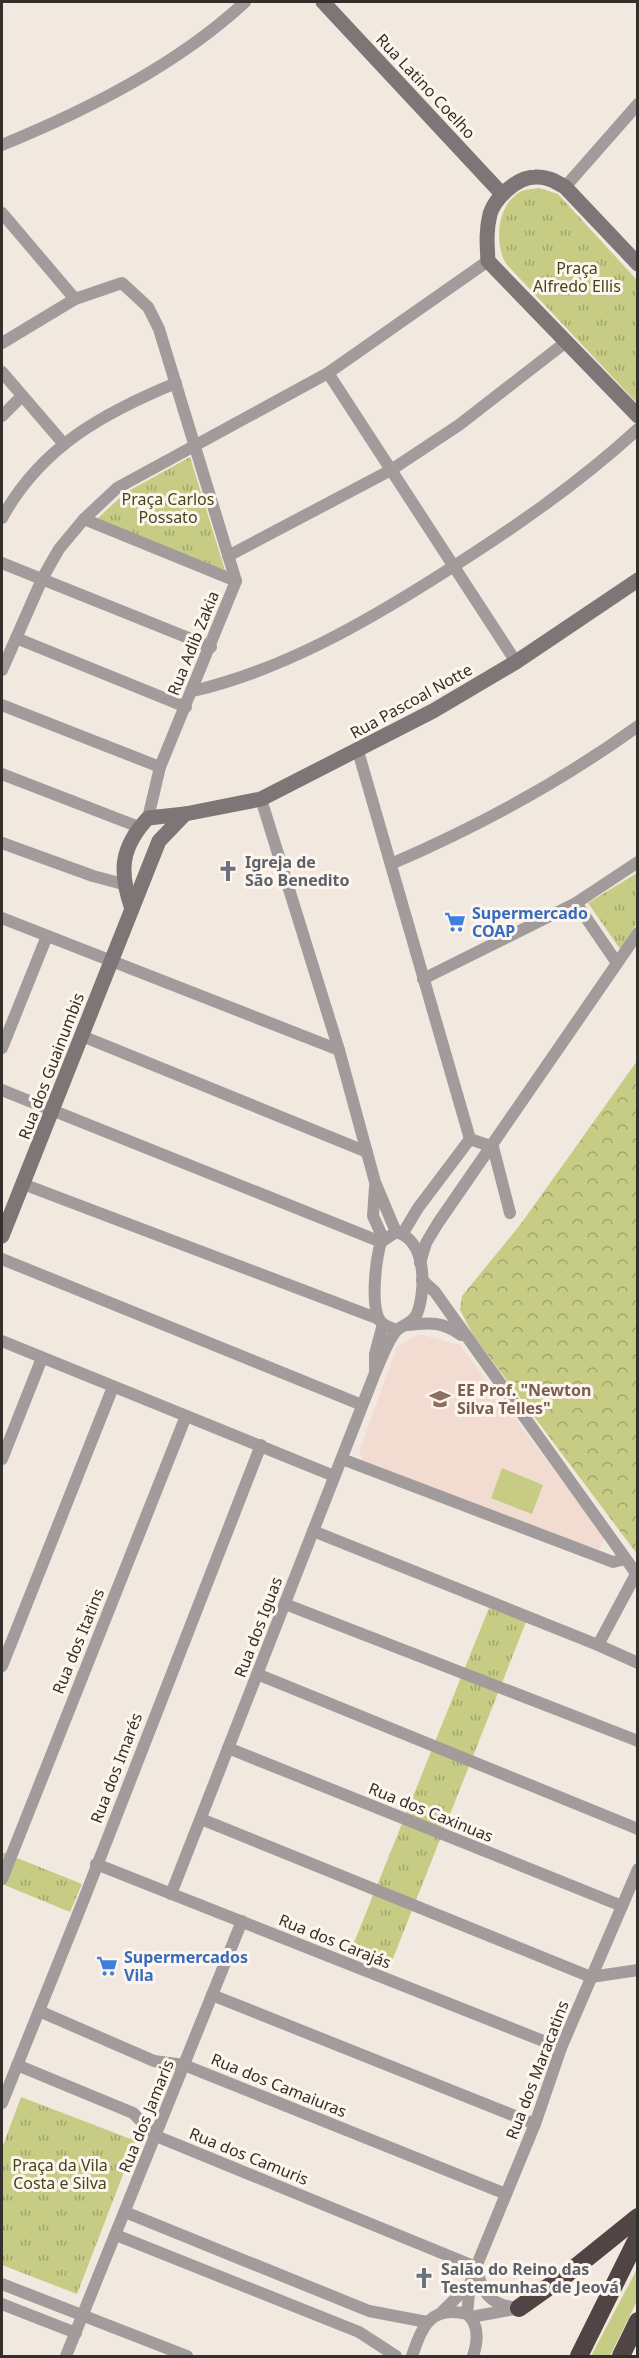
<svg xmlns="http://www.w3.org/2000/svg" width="639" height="2358" font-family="'Noto Sans',sans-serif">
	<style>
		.education { fill: #f2dbd0 }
		.grass { fill: #c6cc84 }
		.forest { fill: url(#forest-crowns) }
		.park { fill: url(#park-tufts) }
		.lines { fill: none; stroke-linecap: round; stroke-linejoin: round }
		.street { stroke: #a19b9c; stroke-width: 12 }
		.secondary { stroke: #7e7576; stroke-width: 15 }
		.highway { stroke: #504445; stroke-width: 18 }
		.labels { text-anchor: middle; stroke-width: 6; stroke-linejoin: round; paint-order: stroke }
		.street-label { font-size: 16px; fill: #33302c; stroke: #fef6ec }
		.park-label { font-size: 16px; fill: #43461d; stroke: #fef6ec }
		.worship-label { font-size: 16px; font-weight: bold; fill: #5b616d; stroke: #fef6ec; text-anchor: start }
		.shop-label { font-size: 16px; font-weight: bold; fill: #366cbe; stroke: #fef6ec; text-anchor: start }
		.education-label { font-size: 16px; font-weight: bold; fill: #785e54; stroke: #fef6ec; text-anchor: start }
	</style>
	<defs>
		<pattern id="forest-crowns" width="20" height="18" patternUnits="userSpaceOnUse" patternTransform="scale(1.5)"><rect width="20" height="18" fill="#c6cc84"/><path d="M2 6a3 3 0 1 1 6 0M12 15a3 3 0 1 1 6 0" fill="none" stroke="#a1a66c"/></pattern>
		<pattern id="park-tufts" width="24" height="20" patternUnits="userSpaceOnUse" patternTransform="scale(1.5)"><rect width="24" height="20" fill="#c6cc84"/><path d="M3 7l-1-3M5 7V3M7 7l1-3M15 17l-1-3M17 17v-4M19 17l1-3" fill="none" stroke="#a1a66c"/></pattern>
	</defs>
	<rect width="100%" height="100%" fill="#f1e9df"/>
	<polygon class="education" points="419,1334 460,1345 605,1538 598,1552 363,1461 359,1452 397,1347"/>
	<g class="grass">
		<polygon points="502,1468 543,1485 532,1514 491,1498"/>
		<polygon points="637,2269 637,2301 610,2356 591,2356"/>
	</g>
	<polygon class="forest" points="637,1061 637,1554 473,1335 460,1310 462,1296 520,1225"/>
	<g class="park">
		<path d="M 539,188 L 558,194 L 637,280 L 637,403 L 506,264 C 494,243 497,205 520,192 C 525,189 533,189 539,188 Z"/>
		<polygon points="190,457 225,570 97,519 125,493"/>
		<polygon points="637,873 637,923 620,949 588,903"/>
		<polygon points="489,1608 526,1622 388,1971 349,1955"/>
		<polygon points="2,1852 82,1884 70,1912 2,1884"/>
		<polygon points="21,2097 136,2141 77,2294 2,2265 2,2148"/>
	</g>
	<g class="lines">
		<g class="street">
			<path d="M 2,145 C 87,110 177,65 245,2"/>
			<polyline points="565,187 638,104"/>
			<polyline points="2,213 75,299"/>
			<polyline points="2,343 75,299 122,283 148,307 159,329 236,581 160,767 148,818"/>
			<polyline points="2,372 63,443"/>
			<polyline points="328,373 516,662"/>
			<polyline points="2,416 22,396"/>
			<path d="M 2,518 C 41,447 103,413 176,383"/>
			<polyline points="84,519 236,581"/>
			<polyline points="228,556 391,470 459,425 566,342"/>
			<polyline points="2,563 211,647"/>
			<polyline points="16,638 186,707"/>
			<polyline points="2,670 43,577 59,549 84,519 117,488 328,373 488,261"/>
			<path d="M 193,691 C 283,670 366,622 443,573 C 511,530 578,484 638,429"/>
			<polyline points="2,705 160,767"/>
			<polyline points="358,751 470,1139 493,1147"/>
			<polyline points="2,774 139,827"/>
			<polyline points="261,799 339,1050 375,1182 396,1232"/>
			<polyline points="2,843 93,876 123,884"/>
			<path d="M 391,864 C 477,827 562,781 638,726"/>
			<polyline points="576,903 617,963"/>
			<polyline points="2,918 339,1050"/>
			<polyline points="423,979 576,903 638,862"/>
			<polyline points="82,1036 367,1152"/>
			<polyline points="2,1048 47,936"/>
			<polyline points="2,1090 381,1242"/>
			<polyline points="493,1147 510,1213"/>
			<polyline points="23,1184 379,1319"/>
			<polyline points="375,1187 373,1216 383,1238"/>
			<polyline points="403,1233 418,1208 470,1139"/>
			<polyline points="2,1259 362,1405"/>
			<polyline points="420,1263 426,1243 438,1223 638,933"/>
			<polyline points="422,1280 435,1292 638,1576"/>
			<path d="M 408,1325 C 429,1322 444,1322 461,1335"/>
			<polyline points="2,1341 334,1476"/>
			<polyline points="375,1369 375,1354 383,1324"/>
			<polyline points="2,1459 42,1358"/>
			<polyline points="342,1459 613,1562 625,1559"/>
			<polyline points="313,1531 598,1645 638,1663"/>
			<polyline points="285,1604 638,1741"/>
			<polyline points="598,1645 636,1574"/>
			<polyline points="2,1666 113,1387"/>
			<polyline points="257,1674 638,1829"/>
			<polyline points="228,1748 622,1906"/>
			<polyline points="201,1819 591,1977 638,1970"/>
			<polyline points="96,1864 561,2048"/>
			<polyline points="2,1879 186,1416"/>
			<path d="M 171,1894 L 375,1373 C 381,1360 387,1342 396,1331 C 402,1325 412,1324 417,1314 C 426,1290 427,1240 396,1232 L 381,1242 C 376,1259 370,1305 380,1321 C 384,1326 391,1328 397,1330"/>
			<polyline points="212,1995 535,2124"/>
			<polyline points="39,2011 154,2061 184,2065 506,2194"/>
			<path d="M 17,2065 L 133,2113 L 156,2136 L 476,2267 C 483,2294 489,2305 519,2308"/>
			<polyline points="2,2103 84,1899 261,1445"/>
			<polyline points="125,2212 369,2311 427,2322"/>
			<polyline points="116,2235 359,2332 396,2356"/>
			<polyline points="2,2284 187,2356"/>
			<polyline points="2,2304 76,2333"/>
			<polyline points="442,2312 470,2284"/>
			<polyline points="467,2314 470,2284 476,2267 535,2124 561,2048 638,1869"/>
			<polyline points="471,2317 515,2309"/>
			<polyline points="66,2356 242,1921"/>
			<path d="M 412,2356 C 422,2327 430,2305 467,2314 C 480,2325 478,2341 473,2356"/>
		</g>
		<g class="secondary">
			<polyline points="323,2 502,194"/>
			<path d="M 638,264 L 565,187 C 555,181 546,176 535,177 C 517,177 495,198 490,214 C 486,230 487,244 488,261 L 638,416"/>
			<path d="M 132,909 C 119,872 120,848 148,818 L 185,814 L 261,799 L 433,711 L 516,662 L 638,580"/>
			<polyline points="2,1236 159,841 185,814"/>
		</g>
		<g class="highway">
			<polyline points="519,2308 571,2271 638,2217"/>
			<polyline points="579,2356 638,2237"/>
			<polyline points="621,2356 638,2321"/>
		</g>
	</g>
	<defs>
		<symbol id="church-bare" viewBox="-9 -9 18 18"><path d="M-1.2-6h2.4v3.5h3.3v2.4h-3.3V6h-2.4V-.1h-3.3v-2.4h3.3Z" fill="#6b7280" stroke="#fef6ec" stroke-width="2.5" paint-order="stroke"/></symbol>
		<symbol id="supermarket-bare" viewBox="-9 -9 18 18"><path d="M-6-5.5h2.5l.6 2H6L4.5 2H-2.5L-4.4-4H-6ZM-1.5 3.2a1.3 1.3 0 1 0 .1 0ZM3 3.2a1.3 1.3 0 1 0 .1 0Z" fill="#3f7fe0" stroke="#fef6ec" stroke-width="2.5" paint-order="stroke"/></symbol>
		<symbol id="school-bare" viewBox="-9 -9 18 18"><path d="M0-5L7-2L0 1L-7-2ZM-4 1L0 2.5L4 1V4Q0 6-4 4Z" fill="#8d6e63" stroke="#fef6ec" stroke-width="2.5" paint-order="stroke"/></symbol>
	</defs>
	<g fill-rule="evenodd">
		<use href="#church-bare" x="213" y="856" width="30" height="30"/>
		<use href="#supermarket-bare" x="440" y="907" width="30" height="30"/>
		<use href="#school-bare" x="425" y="1384" width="30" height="30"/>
		<use href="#supermarket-bare" x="92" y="1951" width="30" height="30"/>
		<use href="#church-bare" x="409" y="2263" width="30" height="30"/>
	</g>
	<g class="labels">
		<g class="street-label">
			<text transform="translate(426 86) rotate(47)" y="6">Rua Latino Coelho</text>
			<text transform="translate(193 643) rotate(-68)" y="6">Rua Adib Zakia</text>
			<text transform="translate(411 701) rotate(-29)" y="6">Rua Pascoal Notte</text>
			<text transform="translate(51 1066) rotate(-69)" y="6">Rua dos Guainumbis</text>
			<text transform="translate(258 1627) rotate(-69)" y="6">Rua dos Iguas</text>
			<text transform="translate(78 1641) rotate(-68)" y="6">Rua dos Itatins</text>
			<text transform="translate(116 1768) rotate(-69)" y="6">Rua dos Imarés</text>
			<text transform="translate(431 1812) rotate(22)" y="6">Rua dos Caxinuas</text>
			<text transform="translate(335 1941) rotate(22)" y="6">Rua dos Carajás</text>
			<text transform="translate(537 2070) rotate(-69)" y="6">Rua dos Maracatins</text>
			<text transform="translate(279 2085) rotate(22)" y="6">Rua dos Camaiuras</text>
			<text transform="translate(146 2116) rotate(-68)" y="6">Rua dos Jamaris</text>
			<text transform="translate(249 2156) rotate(22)" y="6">Rua dos Camuris</text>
		</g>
		<g class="park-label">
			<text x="577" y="274">Praça<tspan x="577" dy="18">Alfredo Ellis</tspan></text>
			<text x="168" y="505">Praça Carlos<tspan x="168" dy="18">Possato</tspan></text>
			<text x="60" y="2171">Praça da Vila<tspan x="60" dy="18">Costa e Silva</tspan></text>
		</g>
		<g class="worship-label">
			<text x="245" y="868">Igreja de<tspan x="245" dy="18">São Benedito</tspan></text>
			<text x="441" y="2275">Salão do Reino das<tspan x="441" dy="18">Testemunhas de Jeová</tspan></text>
		</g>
		<g class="shop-label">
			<text x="472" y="919">Supermercado<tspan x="472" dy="18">COAP</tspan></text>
			<text x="124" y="1963">Supermercados<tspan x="124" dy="18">Vila</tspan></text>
		</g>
		<g class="education-label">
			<text x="457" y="1396">EE Prof. "Newton<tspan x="457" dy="18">Silva Telles"</tspan></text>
		</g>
	</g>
	<rect width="639" height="2358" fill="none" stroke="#33302c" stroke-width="6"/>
</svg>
